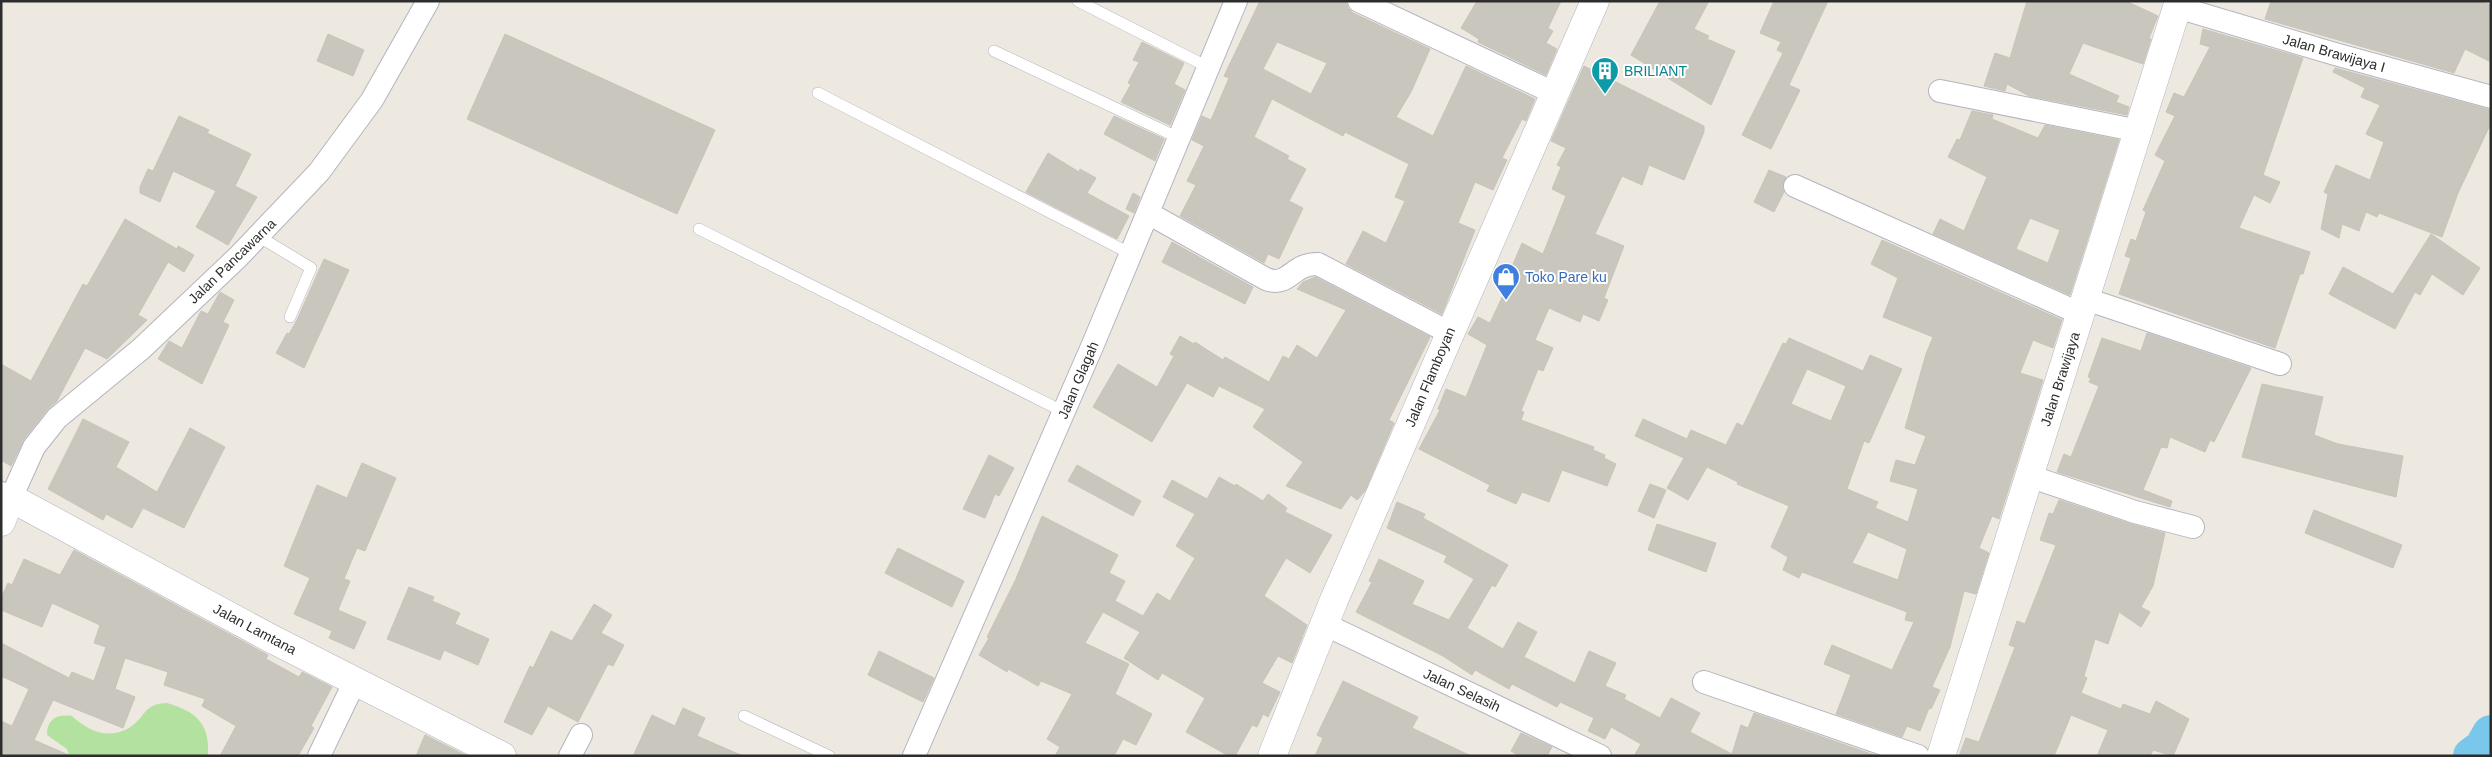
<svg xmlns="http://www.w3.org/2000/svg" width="2492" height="757" font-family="Arial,sans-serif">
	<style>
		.green { fill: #b3e19f }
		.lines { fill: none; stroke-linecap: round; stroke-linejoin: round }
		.river { stroke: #79c7ea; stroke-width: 38 }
		.building { fill: #c9c6be; stroke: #c9c4b9; fill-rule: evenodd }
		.lane-casing { stroke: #b3b5bf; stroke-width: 12 }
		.street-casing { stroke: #b3b5bf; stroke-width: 24 }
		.secondary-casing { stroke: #b3b5bf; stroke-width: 29 }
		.lane { stroke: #fff; stroke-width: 11 }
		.street { stroke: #fff; stroke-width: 22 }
		.secondary { stroke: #fff; stroke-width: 28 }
		.labels { text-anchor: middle; stroke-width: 4; stroke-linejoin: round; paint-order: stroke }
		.street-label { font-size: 14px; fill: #2d2d2d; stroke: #fff }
		.culture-label { font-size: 14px; fill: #0d838f; stroke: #fff; text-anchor: start }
		.shop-label { font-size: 14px; fill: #366cbe; stroke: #fff; text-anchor: start }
	</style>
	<rect width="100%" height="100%" fill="#ede8e0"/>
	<path class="green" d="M 167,703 C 197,712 210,724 208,756 L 69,756 L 67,749 L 47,735 C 47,719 57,714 72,716 C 88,731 108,740 129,728 C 146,718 142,704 167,703 Z"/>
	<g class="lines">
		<polyline class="river" points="2472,756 2483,748 2491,734"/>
	</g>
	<g class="building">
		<path d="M 1260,1 L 1346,1 L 1348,8 L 1353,13 L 1430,49 L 1411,92 L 1396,117 L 1433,136 L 1466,66 L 1535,99 L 1526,121 L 1522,119 L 1502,158 L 1507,160 L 1493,190 L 1475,182 L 1458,223 L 1475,230 L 1442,314 L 1346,264 L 1363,231 L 1386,243 L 1405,201 L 1395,197 L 1409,164 L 1345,132 L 1343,136 L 1272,99 L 1254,137 L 1289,156 L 1287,159 L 1306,169 L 1289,201 L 1303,208 L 1279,259 L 1268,254 L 1264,263 L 1180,216 L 1196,185 L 1187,181 L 1204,146 L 1192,140 L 1202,116 L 1211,120 L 1229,78 L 1224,76 ZM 1277,42 L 1327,63 L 1311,94 L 1263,69 Z"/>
		<polygon points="1477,1 1561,1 1548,28 1553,31 1546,43 1557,49 1546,75 1478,42 1479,39 1461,28"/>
		<polygon points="1660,1 1709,1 1694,29 1709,36 1707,39 1735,51 1711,105 1631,55"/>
		<polygon points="1774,1 1828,1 1789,85 1800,90 1771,149 1742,135 1783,53 1777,50 1781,42 1760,33"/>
		<polygon points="2027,1 2126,1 2158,16 2149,38 2151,39 2143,64 2083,43 2069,74 2119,96 2116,102 2129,107 2127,115 2029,96 2007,84 2005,91 1984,86 1995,53 2010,58"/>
		<polygon points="2271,1 2481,1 2491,5 2491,62 2465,49 2454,73 2265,19"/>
		<polygon points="2203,29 2303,58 2263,175 2280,182 2270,203 2254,195 2239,228 2310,252 2303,274 2300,274 2275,348 2119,294 2131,258 2125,256 2131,239 2136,241 2146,212 2143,210 2165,161 2155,155 2175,116 2166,112 2174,93 2184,97 2210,47 2200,44"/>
		<polygon points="328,34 364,50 353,76 317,61"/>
		<polygon points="505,34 715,130 677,214 467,119"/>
		<polygon points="1142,42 1184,63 1174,84 1185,90 1170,125 1121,102 1131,84 1128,83 1139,62 1133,60"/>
		<polygon points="1584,66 1704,126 1704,132 1684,180 1649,165 1642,185 1622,176 1595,234 1624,246 1604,298 1608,300 1599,321 1583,314 1580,322 1549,308 1535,340 1553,348 1543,371 1538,369 1521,411 1524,412 1521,420 1594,447 1593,450 1605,455 1604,458 1616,464 1607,486 1562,470 1549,502 1522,492 1516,504 1487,491 1490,485 1419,449 1440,410 1438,409 1446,389 1466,397 1487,345 1468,334 1478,317 1490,323 1506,289 1503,288 1522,243 1543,254 1566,196 1552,189 1561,167 1557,165 1566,148 1551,141"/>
		<polygon points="2335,68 2491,110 2491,123 2458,193 2442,237 2379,213 2377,217 2366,212 2359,231 2342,224 2339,238 2321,229 2328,194 2324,192 2336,165 2370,180 2384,142 2366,134 2380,105 2361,97 2365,88 2333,72"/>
		<path d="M 1972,111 L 1993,115 L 1992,119 L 2038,138 L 2045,125 L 2119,140 L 2070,295 L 1933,234 L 1940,219 L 1964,231 L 1987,177 L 1948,157 L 1957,139 L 1960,140 ZM 2030,218 L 2060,230 L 2048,263 L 2016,249 Z"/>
		<polygon points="179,116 209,130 207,133 251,154 235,186 257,197 228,245 196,227 216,191 173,171 160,202 140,193 140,187 148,169 153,171"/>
		<polygon points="1114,116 1164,139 1155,161 1104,134"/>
		<polygon points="1048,153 1079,172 1080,169 1096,178 1087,193 1129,216 1117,239 1026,192"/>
		<polygon points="1769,170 1786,177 1782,187 1784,192 1774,212 1754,202"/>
		<polygon points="1133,193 1140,197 1134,213 1126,209"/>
		<polygon points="125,219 177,249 178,246 194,255 184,272 168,262 138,315 147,320 107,359 85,348 57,401 47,410 24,439 11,466 1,460 1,364 31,381 83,284 87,286"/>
		<polygon points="2431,234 2480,268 2463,295 2432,274 2420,295 2415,292 2395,329 2329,294 2343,267 2393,294"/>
		<path d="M 1882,240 L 2062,320 L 2053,348 L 2033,340 L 2020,373 L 2043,380 L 1999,519 L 1992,516 L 1979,548 L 1989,553 L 1976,594 L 1964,591 L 1950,647 L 1932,687 L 1940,690 L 1931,709 L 1929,708 L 1920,731 L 1907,726 L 1902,737 L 1836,714 L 1851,675 L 1824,664 L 1832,645 L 1892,670 L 1914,622 L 1905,620 L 1907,612 L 1802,572 L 1799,578 L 1783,570 L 1788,557 L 1771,547 L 1789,506 L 1737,484 L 1738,482 L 1707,467 L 1688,500 L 1667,488 L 1684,458 L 1635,436 L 1643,419 L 1687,439 L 1691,430 L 1726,445 L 1737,423 L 1743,426 L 1783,343 L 1786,344 L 1789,338 L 1863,371 L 1870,355 L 1902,369 L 1869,443 L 1864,441 L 1847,489 L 1878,502 L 1875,508 L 1908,522 L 1918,489 L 1890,481 L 1896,460 L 1915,465 L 1926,436 L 1905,428 L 1926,354 L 1933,337 L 1883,317 L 1898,278 L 1871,264 ZM 1807,369 L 1846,386 L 1831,421 L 1791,404 ZM 1868,532 L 1907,549 L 1898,580 L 1852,563 Z"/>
		<polygon points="1172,242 1253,287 1245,304 1162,262"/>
		<polygon points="324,259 349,270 304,368 276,353 287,333 289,334 297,320"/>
		<polygon points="1315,277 1430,337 1389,420 1394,423 1365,491 1357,500 1351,495 1341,509 1286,486 1303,462 1253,427 1265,409 1219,386 1213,397 1187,383 1152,442 1093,407 1118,364 1157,387 1174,356 1170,354 1180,336 1194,344 1195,342 1223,360 1225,357 1269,382 1283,356 1289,359 1297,345 1317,358 1346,310 1297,289 1303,282"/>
		<polygon points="220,292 234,300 223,322 229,325 202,384 158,359 169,341 182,348 201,311 208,314"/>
		<polygon points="2147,333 2251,368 2214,442 2210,440 2205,452 2170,437 2167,448 2161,447 2143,490 2172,501 2170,507 2057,472 2064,454 2071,457 2099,386 2089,382 2091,378 2088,377 2102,338 2141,351"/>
		<polygon points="2262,384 2323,397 2314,435 2338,444 2403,456 2396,497 2242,457"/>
		<polygon points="83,419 129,442 116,467 157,492 190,428 225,447 184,528 143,508 132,528 106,514 103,520 48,489"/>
		<polygon points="989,455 1014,468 999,496 995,494 985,518 963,509"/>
		<polygon points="362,463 396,478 365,551 357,548 344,579 350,581 338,610 366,622 354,649 329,638 332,631 294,614 310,578 284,566 317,485 347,498"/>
		<polygon points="1077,465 1141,501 1133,516 1068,481"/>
		<polygon points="1219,477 1235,486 1236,484 1263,501 1268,494 1287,508 1285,512 1332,535 1310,573 1286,558 1264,596 1307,625 1292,663 1278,656 1262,683 1280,692 1268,717 1263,714 1257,727 1252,725 1235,756 1229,756 1186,732 1205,698 1162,673 1158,680 1124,658 1140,632 1103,612 1085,643 1129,664 1115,694 1152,714 1136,745 1123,739 1114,756 1055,756 1060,747 1047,739 1072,694 1041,681 1038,686 1008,669 1007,672 979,655 989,638 987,637 1015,581 1042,516 1118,555 1109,573 1125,581 1115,601 1143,616 1157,593 1170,601 1195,558 1176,546 1195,514 1163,497 1172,480 1207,499"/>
		<polygon points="1650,484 1666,490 1654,518 1638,511"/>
		<polygon points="2059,500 2131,524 2165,533 2153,586 2141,607 2150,612 2141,627 2119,612 2108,644 2095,639 2084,676 2087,678 2081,693 2121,709 2123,704 2150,714 2156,701 2189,719 2173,756 2153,750 2150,756 2097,756 2108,730 2071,715 2054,756 1959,756 1966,738 1979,742 2015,647 2009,645 2017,621 2025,624 2056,545 2040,540 2049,513 2053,514"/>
		<polygon points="1397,502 1425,514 1423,518 1508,565 1495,587 1492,585 1467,628 1503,649 1518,622 1537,632 1524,657 1575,683 1589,651 1616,663 1605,686 1626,695 1624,699 1660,718 1671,698 1700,713 1690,732 1732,754 1741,725 1748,728 1754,713 1877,756 1634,756 1641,744 1611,727 1605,739 1588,731 1594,718 1560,702 1557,707 1512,684 1509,689 1475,670 1472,675 1443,656 1356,612 1372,582 1369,581 1379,559 1424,581 1412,604 1449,620 1474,579 1444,562 1447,556 1387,528"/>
		<polygon points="2314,510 2402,545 2393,568 2305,533"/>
		<polygon points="1657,524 1716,543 1706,572 1648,550"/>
		<polygon points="898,548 964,581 952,607 885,573"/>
		<polygon points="74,550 268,655 266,659 299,677 302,672 332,687 311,726 314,728 298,756 220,756 236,726 202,706 205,699 164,685 168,672 125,658 115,689 135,697 123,728 53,700 34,740 71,756 1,756 1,721 12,726 29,689 1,676 1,643 69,678 72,672 94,681 106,647 94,643 100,625 52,603 42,627 1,610 1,598 8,583 12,585 24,559 60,575"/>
		<polygon points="409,587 434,597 432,601 460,613 455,624 489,639 478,665 444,650 440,660 387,639"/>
		<polygon points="594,604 612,615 601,633 624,645 613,666 608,664 578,722 548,706 532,735 504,722 530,666 533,668 551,631 572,641"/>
		<polygon points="879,651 934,678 923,702 868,675"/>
		<polygon points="1343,681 1418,717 1412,728 1471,756 1315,756 1323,738 1317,735"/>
		<polygon points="683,708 705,718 697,736 743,756 633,756 652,715 675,726"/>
		<polygon points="1521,733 1552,747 1547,756 1519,756 1511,751"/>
		<polygon points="425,735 467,756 416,756"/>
	</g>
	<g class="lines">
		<defs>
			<g id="lane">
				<polyline points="1078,1 1208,67"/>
				<polyline points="994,51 1179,138"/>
				<polyline points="818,93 1131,254"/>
				<polyline points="699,229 1064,412"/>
				<polyline points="258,236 311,268 290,317"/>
				<polyline points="744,716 829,756"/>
			</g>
			<g id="street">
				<polyline points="1359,1 1554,93"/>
				<polyline points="2177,7 2335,54 2491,97"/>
				<polyline points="1940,91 2139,131"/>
				<polyline points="1795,186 2081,314"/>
				<path d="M 1148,213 L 1266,279 C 1289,288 1292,263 1318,264 L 1450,333"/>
				<polyline points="2086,299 2280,364"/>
				<polyline points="2029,476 2135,512 2193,527"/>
				<polyline points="1,493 11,498 34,447 57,418 141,349 238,257 319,172 372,100 428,1"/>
				<polyline points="1324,624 1600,756"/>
				<polyline points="1704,682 1918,756"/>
				<polyline points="319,756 355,681"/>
				<polyline points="570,756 581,735"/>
				<polyline points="914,756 1094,342 1236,1"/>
			</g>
			<g id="secondary">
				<polyline points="1,522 11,498 270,638 502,756"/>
				<polyline points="1272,756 1334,600 1595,1"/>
				<polyline points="1941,756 2179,1"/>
			</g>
		</defs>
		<use href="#lane" class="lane-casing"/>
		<use href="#street" class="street-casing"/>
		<use href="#secondary" class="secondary-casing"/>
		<use href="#lane" class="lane"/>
		<use href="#street" class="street"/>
		<use href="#secondary" class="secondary"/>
	</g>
	<defs>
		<symbol id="building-pin" viewBox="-11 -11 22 30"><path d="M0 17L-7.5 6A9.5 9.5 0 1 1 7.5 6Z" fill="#0f9aa8" stroke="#fff"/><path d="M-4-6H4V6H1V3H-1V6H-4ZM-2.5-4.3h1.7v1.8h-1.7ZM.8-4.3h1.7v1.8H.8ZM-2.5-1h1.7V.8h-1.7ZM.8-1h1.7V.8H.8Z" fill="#fff"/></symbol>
		<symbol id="shop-pin" viewBox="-11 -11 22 30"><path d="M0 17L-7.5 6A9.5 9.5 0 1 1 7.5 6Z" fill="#3f7fe0" stroke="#fff"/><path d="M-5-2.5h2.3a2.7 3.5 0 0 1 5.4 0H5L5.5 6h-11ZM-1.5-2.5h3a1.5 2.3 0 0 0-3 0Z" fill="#fff"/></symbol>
	</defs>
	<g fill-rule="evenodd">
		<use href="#building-pin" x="1589" y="55" width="32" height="43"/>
		<use href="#shop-pin" x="1490" y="261" width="32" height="43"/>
	</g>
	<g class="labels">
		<g class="street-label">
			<text transform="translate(2334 53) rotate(16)" y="5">Jalan Brawijaya I</text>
			<text transform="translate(232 261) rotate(-44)" y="5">Jalan Pancawarna</text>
			<text transform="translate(1430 377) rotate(-67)" y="5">Jalan Flamboyan</text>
			<text transform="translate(2060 379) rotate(-72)" y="5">Jalan Brawijaya</text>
			<text transform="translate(1078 380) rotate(-67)" y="5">Jalan Glagah</text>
			<text transform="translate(255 629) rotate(28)" y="5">Jalan Lamtana</text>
			<text transform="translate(1462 690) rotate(25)" y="5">Jalan Selasih</text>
		</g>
		<g class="culture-label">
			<text x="1624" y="76">BRILIANT</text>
		</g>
		<g class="shop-label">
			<text x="1525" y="282">Toko Pare ku</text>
		</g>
	</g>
	<rect width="2492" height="757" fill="none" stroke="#2d2d2d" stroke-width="5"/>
</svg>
